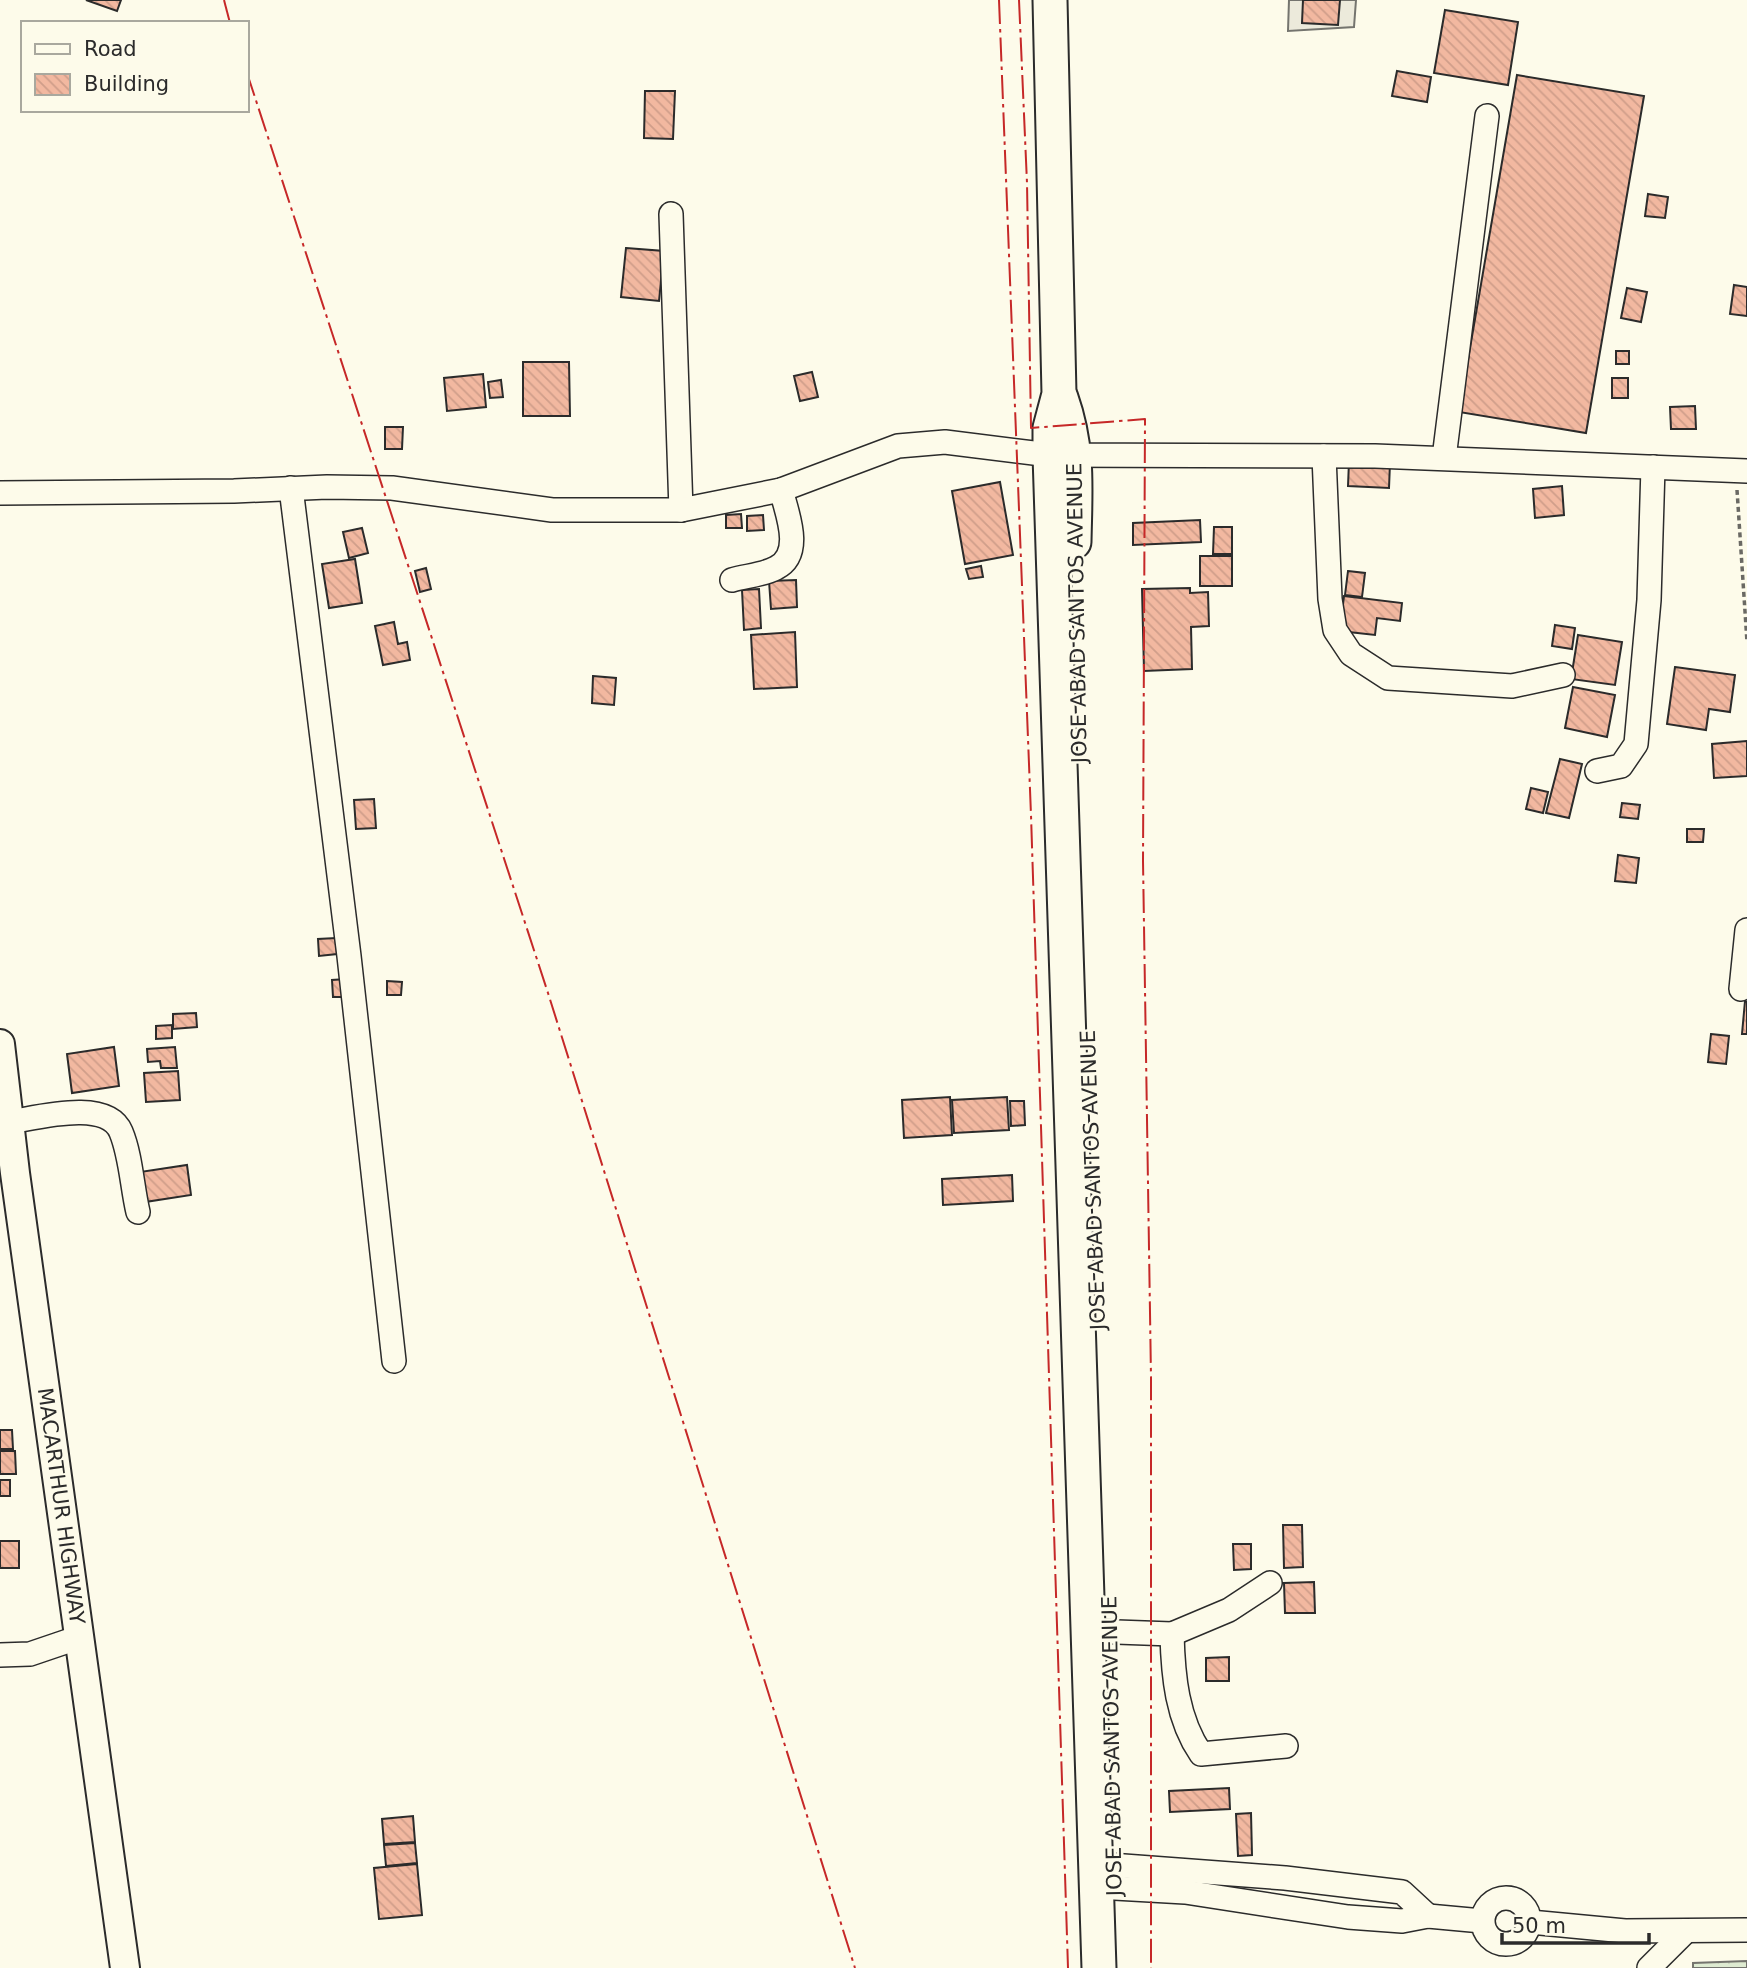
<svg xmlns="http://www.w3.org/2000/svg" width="1747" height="1968" font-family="'DejaVu Sans',sans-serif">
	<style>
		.park { fill: url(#park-crowns); stroke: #74746e; stroke-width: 2 }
		.parking { fill: #eceadb; stroke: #74746e; stroke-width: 2 }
		.building { fill: url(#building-back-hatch); stroke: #2b2b2b; stroke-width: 2 }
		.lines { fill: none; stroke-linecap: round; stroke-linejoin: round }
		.minor-casing { stroke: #2b2b2b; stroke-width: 26 }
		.major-casing { stroke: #2b2b2b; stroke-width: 32 }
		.highway-casing { stroke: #2b2b2b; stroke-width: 37 }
		.path { stroke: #6a6964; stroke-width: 3.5; stroke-dasharray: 5 3.5; stroke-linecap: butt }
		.minor { stroke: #fdfbea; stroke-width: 23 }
		.major { stroke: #fdfbea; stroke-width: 28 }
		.highway { stroke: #fdfbea; stroke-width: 33 }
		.power { stroke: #c62828; stroke-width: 2; stroke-dasharray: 24 5 3.5 5; stroke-linecap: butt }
		.labels { text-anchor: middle; stroke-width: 5; stroke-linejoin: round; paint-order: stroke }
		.street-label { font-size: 21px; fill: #2b2b2b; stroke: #fdfbea }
	</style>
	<defs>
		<pattern id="park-crowns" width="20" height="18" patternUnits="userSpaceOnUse" patternTransform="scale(1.75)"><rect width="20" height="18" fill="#deebd1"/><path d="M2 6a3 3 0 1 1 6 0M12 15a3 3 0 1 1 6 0" fill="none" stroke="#bfcab4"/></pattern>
		<pattern id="building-back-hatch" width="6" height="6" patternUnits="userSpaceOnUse" patternTransform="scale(1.75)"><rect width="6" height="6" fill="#f2b8a0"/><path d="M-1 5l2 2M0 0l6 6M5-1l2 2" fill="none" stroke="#d09e8a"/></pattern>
	</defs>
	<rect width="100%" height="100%" fill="#fdfbea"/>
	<polygon class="park" points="1747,1961 1747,1968 1693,1968 1693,1963"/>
	<polygon class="parking" points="1289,0 1356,0 1354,27 1288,31"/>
	<g class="building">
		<polygon points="86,0 121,0 117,11"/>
		<polygon points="1303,0 1340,0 1338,25 1302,23"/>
		<polygon points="1445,10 1518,22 1508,85 1434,73"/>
		<polygon points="1397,71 1431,77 1427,102 1392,96"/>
		<polygon points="1517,75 1644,96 1586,433 1459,412"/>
		<polygon points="645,91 675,91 673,139 644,138"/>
		<polygon points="1648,194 1668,197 1665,218 1645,216"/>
		<polygon points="626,248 664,251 659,301 621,297"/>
		<polygon points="1734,285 1747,287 1747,316 1730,314"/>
		<polygon points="1627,288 1647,292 1641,322 1621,318"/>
		<rect x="1616" y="351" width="13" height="13"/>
		<polygon points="523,362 569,362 570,416 523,416"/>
		<polygon points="812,372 818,397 800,401 794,376"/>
		<polygon points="483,374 486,407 447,411 444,378"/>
		<rect x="1612" y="378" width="16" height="20"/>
		<polygon points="501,380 503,397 490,398 488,382"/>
		<polygon points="1695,406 1696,429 1671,429 1670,407"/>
		<polygon points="385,427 403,427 402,449 385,449"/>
		<polygon points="1349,461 1390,463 1389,488 1348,486"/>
		<polygon points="1000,482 1013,555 965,564 952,491"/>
		<polygon points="1562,486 1564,515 1535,518 1533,489"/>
		<polygon points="741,514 742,528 726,528 726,515"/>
		<polygon points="763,515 764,530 747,531 747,516"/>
		<polygon points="1200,520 1201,542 1133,545 1133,523"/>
		<polygon points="1214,527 1232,527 1232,554 1213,554"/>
		<polygon points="362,528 368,553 349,558 343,532"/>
		<rect x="1200" y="556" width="32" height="30"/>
		<polygon points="355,559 362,603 329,608 322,564"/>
		<polygon points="981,566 983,577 969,579 966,569"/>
		<polygon points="426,568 431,589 420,592 415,571"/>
		<polygon points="1348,571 1365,573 1362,597 1345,595"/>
		<polygon points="796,580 797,607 771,609 769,581"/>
		<polygon points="1190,588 1190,593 1208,592 1209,626 1191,627 1192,669 1144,671 1142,589"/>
		<polygon points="759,589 761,628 744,630 742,590"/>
		<polygon points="1344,596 1402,603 1400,621 1377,618 1375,635 1340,631"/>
		<polygon points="394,622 398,644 407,642 410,660 383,665 375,626"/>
		<polygon points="1555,625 1575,628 1572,649 1552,646"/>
		<polygon points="795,632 797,687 754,689 751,635"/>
		<polygon points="1578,635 1622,642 1615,685 1571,679"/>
		<polygon points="1675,667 1735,675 1730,712 1709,709 1706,730 1667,724"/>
		<polygon points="593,676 616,678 614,705 592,703"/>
		<polygon points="1573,687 1615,695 1607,737 1565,728"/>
		<polygon points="1747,741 1747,776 1714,778 1712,744"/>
		<polygon points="1560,759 1582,764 1569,818 1546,813"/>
		<polygon points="1531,788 1548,792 1543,813 1526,809"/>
		<polygon points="374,799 376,828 356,829 354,800"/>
		<polygon points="1622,803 1640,805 1638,819 1620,817"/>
		<polygon points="1687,829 1704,829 1703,842 1687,842"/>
		<polygon points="1618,855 1639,858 1636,883 1615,881"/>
		<polygon points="336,938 337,954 319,956 318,939"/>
		<polygon points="346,979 347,997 333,997 332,980"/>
		<polygon points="387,981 402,982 401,995 387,995"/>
		<polygon points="1745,1001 1747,1002 1747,1034 1742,1034"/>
		<polygon points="196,1013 197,1027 173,1029 173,1014"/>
		<polygon points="172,1025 172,1038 156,1039 156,1026"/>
		<polygon points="1711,1034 1729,1036 1726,1064 1708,1062"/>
		<polygon points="114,1047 119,1086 72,1093 67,1054"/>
		<polygon points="175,1047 177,1068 161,1068 160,1061 148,1062 147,1049"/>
		<polygon points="178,1071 180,1100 146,1102 144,1073"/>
		<polygon points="950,1097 952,1135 904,1138 902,1100"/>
		<polygon points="1007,1097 1009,1130 954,1133 952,1100"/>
		<polygon points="1010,1101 1024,1101 1025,1125 1011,1126"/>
		<polygon points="187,1165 191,1195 145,1202 140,1172"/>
		<polygon points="1012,1175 1013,1201 943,1205 942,1179"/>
		<polygon points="0,1430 12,1430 13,1449 0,1449"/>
		<polygon points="0,1451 15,1451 16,1474 0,1474"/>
		<rect x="0" y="1480" width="10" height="16"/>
		<polygon points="1283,1525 1302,1525 1303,1567 1284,1568"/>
		<rect x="0" y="1541" width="19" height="27"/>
		<polygon points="1233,1544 1251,1544 1251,1569 1234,1570"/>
		<polygon points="1314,1582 1315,1613 1285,1613 1284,1583"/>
		<polygon points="1229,1657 1229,1681 1206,1681 1206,1658"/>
		<polygon points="1229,1788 1230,1809 1170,1812 1169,1791"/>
		<polygon points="1251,1813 1252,1855 1238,1856 1236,1814"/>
		<polygon points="413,1816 415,1842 384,1844 382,1819"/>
		<polygon points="415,1843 417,1863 386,1866 384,1845"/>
		<polygon points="417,1864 422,1915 379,1919 374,1868"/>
	</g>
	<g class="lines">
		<defs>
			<g id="minor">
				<polyline points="671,214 681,510"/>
				<polyline points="1324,456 1330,599 1335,630 1351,654 1388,678 1512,686 1563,675"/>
				<polyline points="1444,458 1487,116"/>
				<polyline points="291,488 349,956 394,1361"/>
				<polyline points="0,493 234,491 327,487 392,488 552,510 681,510 781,490 898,446 945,442 1050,455 1375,456 1747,471"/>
				<path d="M 732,580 C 745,576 763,575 776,568 C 804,554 787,513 781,490"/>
				<polyline points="1597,771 1621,766 1636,744 1649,600 1653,467"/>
				<polyline points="1741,989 1747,930"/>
				<path d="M 9,1122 C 37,1118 107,1098 121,1132 C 131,1156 132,1187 138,1212"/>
				<polyline points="1089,1631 1172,1634 1229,1610 1270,1583"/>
				<path d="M 1172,1634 C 1173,1676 1177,1719 1201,1754 L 1286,1746"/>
				<polyline points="0,1655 30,1654 80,1637"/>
				<polyline points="1097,1864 1285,1878 1402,1892 1428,1916"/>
				<polyline points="1097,1887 1185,1892 1348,1917 1402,1921 1428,1916 1482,1921"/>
				<circle cx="1506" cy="1921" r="23"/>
				<polyline points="1530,1922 1625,1931 1747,1930"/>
				<polyline points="1649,1968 1686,1931"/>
			</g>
			<g id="major">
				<path id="s1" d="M 0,1044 L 15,1173 L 125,1968"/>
			</g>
			<g id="highway">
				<polyline points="1050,0 1059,394 1050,428 1050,455 1099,1968"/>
				<path d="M 1061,398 C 1079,449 1075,489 1074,542"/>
			</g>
		</defs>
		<use href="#minor" class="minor-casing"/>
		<use href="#major" class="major-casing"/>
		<use href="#highway" class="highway-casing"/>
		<polyline class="path" points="1737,490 1747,642"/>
		<use href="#minor" class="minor"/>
		<use href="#major" class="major"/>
		<use href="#highway" class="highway"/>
		<g class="power">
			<polyline points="224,0 230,23"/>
			<polyline points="999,0 1031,815 1068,1968"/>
			<polyline points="1019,0 1027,183 1031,428 1145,419 1143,861 1151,1377 1151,1968"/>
			<polyline points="247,73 548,993 855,1968"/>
		</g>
	</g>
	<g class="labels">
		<g class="street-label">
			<text transform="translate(1077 613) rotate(-91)" y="7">JOSE ABAD SANTOS AVENUE</text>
			<text transform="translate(1093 1180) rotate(-92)" y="7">JOSE ABAD SANTOS AVENUE</text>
			<text dy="7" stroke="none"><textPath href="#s1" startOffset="466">MACARTHUR HIGHWAY</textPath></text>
			<text transform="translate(1112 1746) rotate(-91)" y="7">JOSE ABAD SANTOS AVENUE</text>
		</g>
	</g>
	<rect x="21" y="21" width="228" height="91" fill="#fdfbea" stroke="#a9a89e" stroke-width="2"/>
	<rect x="35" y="44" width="35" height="10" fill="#fdfbea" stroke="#a9a89e" stroke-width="2"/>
	<text x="84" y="56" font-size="21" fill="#2b2b2b">Road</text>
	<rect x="35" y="74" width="35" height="21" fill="url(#building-back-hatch)" stroke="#a9a89e" stroke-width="2"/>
	<text x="84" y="91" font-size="21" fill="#2b2b2b">Building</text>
	<path d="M1502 1933v10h147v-10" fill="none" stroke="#2b2b2b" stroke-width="3.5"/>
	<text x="1512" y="1933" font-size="21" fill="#2b2b2b" stroke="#fdfbea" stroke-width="5" paint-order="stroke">50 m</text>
</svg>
